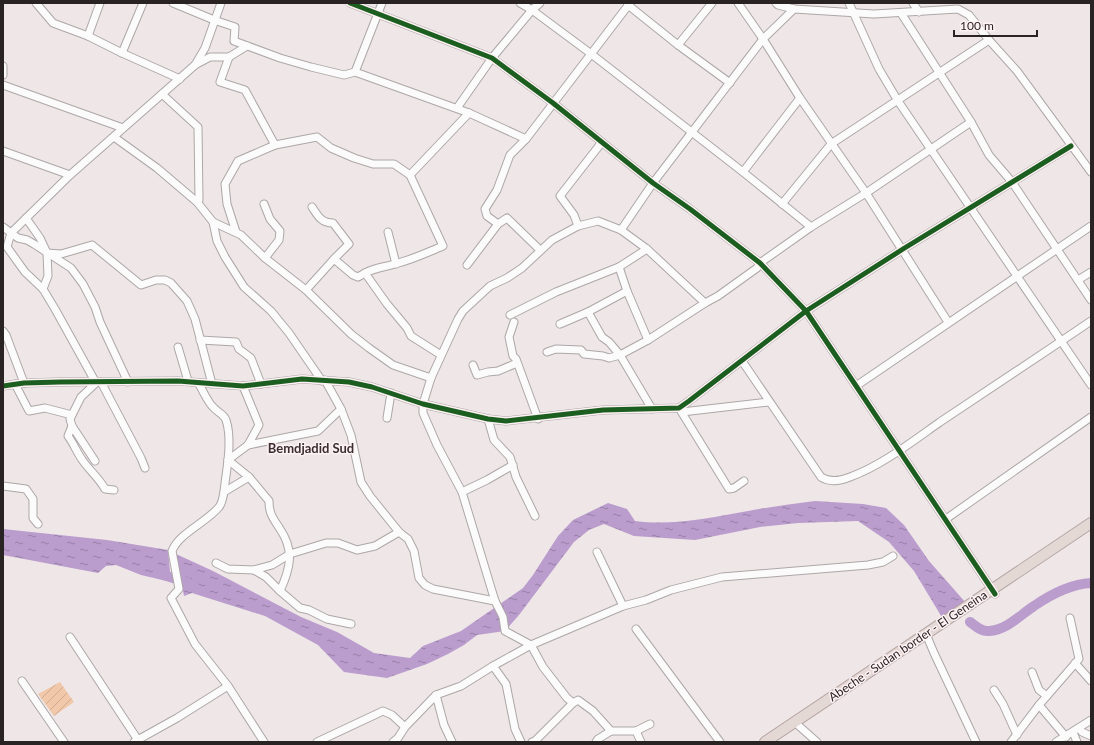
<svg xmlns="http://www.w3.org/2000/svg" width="1094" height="745" font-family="Lato,sans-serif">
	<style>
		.garden { fill: url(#garden-furrows) }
		.water { fill: url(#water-ripples) }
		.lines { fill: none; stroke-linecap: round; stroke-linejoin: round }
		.river { stroke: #ba9ccd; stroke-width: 10 }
		.minor-casing { stroke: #ada7a7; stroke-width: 9 }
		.highway-casing { stroke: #b4a4a2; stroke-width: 12 }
		.minor { stroke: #fcfbfb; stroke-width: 7 }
		.highway { stroke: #e4d8d5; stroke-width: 10 }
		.cycleway-casing { stroke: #fef1f3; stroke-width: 8 }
		.cycleway { stroke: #1b5e20; stroke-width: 5 }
		.labels { text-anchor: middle; stroke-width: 3; stroke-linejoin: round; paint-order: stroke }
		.street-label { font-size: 12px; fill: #292324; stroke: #fef1f3 }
		.neighbourhood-label { font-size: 13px; font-weight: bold; fill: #3a2e31; stroke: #fef1f3 }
	</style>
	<defs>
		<pattern id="garden-furrows" width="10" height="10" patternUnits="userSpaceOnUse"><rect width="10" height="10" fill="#f1c8a9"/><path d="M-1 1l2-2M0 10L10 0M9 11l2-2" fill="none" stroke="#cfac91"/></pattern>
		<pattern id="water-ripples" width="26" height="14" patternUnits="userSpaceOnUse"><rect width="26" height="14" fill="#ba9ccd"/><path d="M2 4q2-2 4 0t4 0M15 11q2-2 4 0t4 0" fill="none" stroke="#977fa6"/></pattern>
	</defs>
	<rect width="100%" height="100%" fill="#eee6e7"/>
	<polygon class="garden" points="60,682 74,702 54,716 38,694"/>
	<g class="water">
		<path d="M 815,501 L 863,504 L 886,508 L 904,525 L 929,561 L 966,603 L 943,619 L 914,571 L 889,542 L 858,521 L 798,523 L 760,527 L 695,540 L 634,536 L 604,524 L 589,530 L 574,542 L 519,615 L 505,631 L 477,635 L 464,645 L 448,654 L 427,664 L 387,678 L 344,672 L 318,645 L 265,616 L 192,593 L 184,596 L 176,554 L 213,571 L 301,617 L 337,632 L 374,653 L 410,658 L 423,646 L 461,631 L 523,588 L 533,575 L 558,536 L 573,520 L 608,503 L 627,509 L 635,521 C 673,526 710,518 748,511 C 770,507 793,504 815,501 Z"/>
		<polygon points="3,529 107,540 168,550 171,582 141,575 116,565 106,566 98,573 3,555"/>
	</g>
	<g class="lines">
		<g class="river">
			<polyline points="158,573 194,585"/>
			<path d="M 970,622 C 976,626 981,632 989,631 C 1007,630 1020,615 1034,606 C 1050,595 1072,584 1091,583"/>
		</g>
		<defs>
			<g id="minor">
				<polyline points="36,3 53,23 88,36 122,53 180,79"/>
				<polyline points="173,3 214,20 235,27 234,41 280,58 311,67 344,75 355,72 469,113 526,139 630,3"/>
				<polyline points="350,3 492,58 553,103 653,183 690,209 760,263 806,311 995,594"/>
				<polyline points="520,3 532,10 590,53 743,172 811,227"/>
				<polyline points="738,3 763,39 800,98 866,193 948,322"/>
				<polyline points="776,3 778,5 794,9 874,14 958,9 969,15 989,40 1017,71 1091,172"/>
				<polyline points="849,3 879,69 898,101 1091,385"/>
				<polyline points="913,3 919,12"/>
				<polyline points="628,5 678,45 730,83"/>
				<polyline points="901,13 971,122 989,155 1012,182 1091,300"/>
				<polyline points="88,36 100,3"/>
				<polyline points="678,45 712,3"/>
				<polyline points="122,53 143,3"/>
				<path d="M 229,57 L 220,82 L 245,90 L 275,145 L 317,137 L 331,148 L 354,158 L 373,164 L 394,164 L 410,175 L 443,246 C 428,252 414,259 398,263 C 387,267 376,267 365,273"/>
				<polyline points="195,65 205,48 221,3"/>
				<polyline points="3,66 3,75"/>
				<polyline points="355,72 382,3"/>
				<polyline points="3,85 123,128"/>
				<polyline points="162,94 198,127 199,200 197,202"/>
				<polyline points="457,108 492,58 532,10 540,3"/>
				<polyline points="114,137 157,168 197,202 213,222 241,235 265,258 306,290 351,334 369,348 393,365 431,378"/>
				<polyline points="3,151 70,175"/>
				<polyline points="743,172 800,98"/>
				<polyline points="410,175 469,113"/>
				<polyline points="264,204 270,219 280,231 279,240 265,258"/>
				<polyline points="782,204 831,144 989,40"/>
				<path d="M 312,207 C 318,216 321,223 333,223 L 349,244 L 334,259"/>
				<polyline points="26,218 40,238 47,253 61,254 92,245 141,285 156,280 165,280 171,283 187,301 195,319 212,384"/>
				<polyline points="213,222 217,241 225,257 244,287 271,311 289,333 322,381"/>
				<polyline points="498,224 487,216 485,209 497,190 510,155 526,139"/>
				<polyline points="578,226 574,215 560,196 602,142"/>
				<polyline points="3,227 18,238 27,240 34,244 71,268 83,284 95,307 100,322 128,382"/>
				<polyline points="621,230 653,183 763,39 794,9"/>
				<polyline points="236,232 227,204 225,184 238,161 275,145"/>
				<polyline points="388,232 396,264"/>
				<polyline points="467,265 498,224 507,218 540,250"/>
				<polyline points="619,267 627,291"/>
				<polyline points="1078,280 1091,272"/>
				<polyline points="43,289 48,276 47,253"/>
				<polyline points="306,290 334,259 353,275 358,277 365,273 387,304 407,328 411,336 441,355"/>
				<polyline points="588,312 602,337 609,342 620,355 652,409"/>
				<polyline points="510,315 556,292 619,267 647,249"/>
				<polyline points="514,322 509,337 513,356 516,359 538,419"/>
				<polyline points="560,324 588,312 627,291 648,340"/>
				<polyline points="3,331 6,335 24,383"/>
				<polyline points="200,340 236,342 239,349 251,358 261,384"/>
				<polyline points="178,347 188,381"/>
				<polyline points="547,352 556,349 581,350 584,354 603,356 609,358 620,355 648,340 705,303 718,296 757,268 760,263 811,227 866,193 971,122"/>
				<path d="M 742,361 L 821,477 C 830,483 840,481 850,477 C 881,466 913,441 940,422 C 991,388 1041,355 1091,321"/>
				<polyline points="473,365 477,375 488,372 498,371 517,363"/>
				<polyline points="325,380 341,409 351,435 361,482 370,496 399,532 408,539 414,551 419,578 425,585 433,589 495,601"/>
				<polyline points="101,382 141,458 145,468"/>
				<path d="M 198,383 C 203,390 207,401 213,407 C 217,412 224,414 226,420 C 233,441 226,471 224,492"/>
				<polyline points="15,384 29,411 45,408 72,415"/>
				<polyline points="3,386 24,383 60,382 178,381 243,386 302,379 349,382 372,387 423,404 488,419 506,421 603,410 679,408 689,401 806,311 903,249 1071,146"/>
				<path d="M 243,386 L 259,425 L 248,445 L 228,460 L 249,477 L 269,501 C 269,514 273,518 280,529 C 295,551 290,569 280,591"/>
				<polyline points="856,386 1091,226"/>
				<polyline points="679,408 729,489 734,488 744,481"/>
				<polyline points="682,412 769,402"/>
				<polyline points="387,418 391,393"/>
				<polyline points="488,419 494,440 510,457 516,477 535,516"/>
				<path d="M 72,426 L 68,436 C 74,444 77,453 83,461 C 90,471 99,478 105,489 L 114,490"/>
				<polyline points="248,445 318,431 341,409"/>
				<polyline points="95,461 72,426 70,419 81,397 96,383 55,309 43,289 25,272 7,247 11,233 70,175 195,65 210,57 229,57 247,46"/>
				<path d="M 249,477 L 224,492 C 223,497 222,504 219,507 C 207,522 179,533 172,551 L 179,589 L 171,598 L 195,644 L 228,686 L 264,742"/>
				<polyline points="3,486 26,489 33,499 33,518 38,524"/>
				<polyline points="462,492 487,480 513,465"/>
				<polyline points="946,519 1091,417"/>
				<polyline points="597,552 623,606"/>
				<polyline points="216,563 228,569 254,570 272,565 290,554 326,543 338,543 357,550 375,546 399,532"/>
				<polyline points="254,570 266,577 280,591 300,608 309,610 327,619 351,624"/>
				<polyline points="636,629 720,742"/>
				<polyline points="926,634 934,653 976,742"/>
				<polyline points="70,637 138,740"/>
				<polyline points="1075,663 1091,681"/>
				<polyline points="493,666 506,684 515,729 521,742"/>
				<polyline points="1032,672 1039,690 1047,696"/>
				<polyline points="22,681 64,742"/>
				<polyline points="994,690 1003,704 1017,735"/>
				<polyline points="436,695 444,725 452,742"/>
				<polyline points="573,703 567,698 543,667 531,645 505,631 503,617 495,601 462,492 437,445 423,413 423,404 431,378 458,319 463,311 490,286 507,278 522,268 552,240 578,226 598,221 621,230 647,249 705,303"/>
				<polyline points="1039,705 1066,737"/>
				<polyline points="799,726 817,742"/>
				<polyline points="1079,728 1082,732 1091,736"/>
				<polyline points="636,731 650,724"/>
				<polyline points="1073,732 1077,742"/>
				<polyline points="134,742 177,718 228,686"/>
				<polyline points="317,742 383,711 392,715 405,727"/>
				<polyline points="393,742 398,738 405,727 436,695 461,686 493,666 531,645 623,606 646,600 671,590 722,577 868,565 883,562 893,556"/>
				<polyline points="532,742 535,741 573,703 578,700 593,711 611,731 636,731 641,742"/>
				<polyline points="596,742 598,739 611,731"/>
				<polyline points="1011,742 1039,705 1079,659 1070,618"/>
				<polyline points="1056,742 1091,720"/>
			</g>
			<polyline id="highway" points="765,742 1091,523"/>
		</defs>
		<use href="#minor" class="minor-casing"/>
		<use href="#highway" class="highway-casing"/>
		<use href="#minor" class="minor"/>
		<use href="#highway" class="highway"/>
		<defs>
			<g id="cycleway">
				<polyline points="350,3 492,58 553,103 653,183 690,209 760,263 806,311 995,594"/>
				<polyline points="3,386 24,383 60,382 178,381 243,386 302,379 349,382 372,387 423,404 488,419 506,421 603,410 679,408 689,401 806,311 903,249 1071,146"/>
			</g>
		</defs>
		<use href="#cycleway" class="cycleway-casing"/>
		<use href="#cycleway" class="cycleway"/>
	</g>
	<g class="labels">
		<g class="street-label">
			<text transform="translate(908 646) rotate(-34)" y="4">Abeche - Sudan border - El Geneina</text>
		</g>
		<g class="neighbourhood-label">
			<text x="311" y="453">Bemdjadid Sud</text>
		</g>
	</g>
	<rect width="1094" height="745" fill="none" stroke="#292324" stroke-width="8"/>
	<path d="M954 30v6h83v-6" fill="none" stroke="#292324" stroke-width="2"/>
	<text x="960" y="30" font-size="12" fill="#292324" stroke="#fef1f3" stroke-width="3" paint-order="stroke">100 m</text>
</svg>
